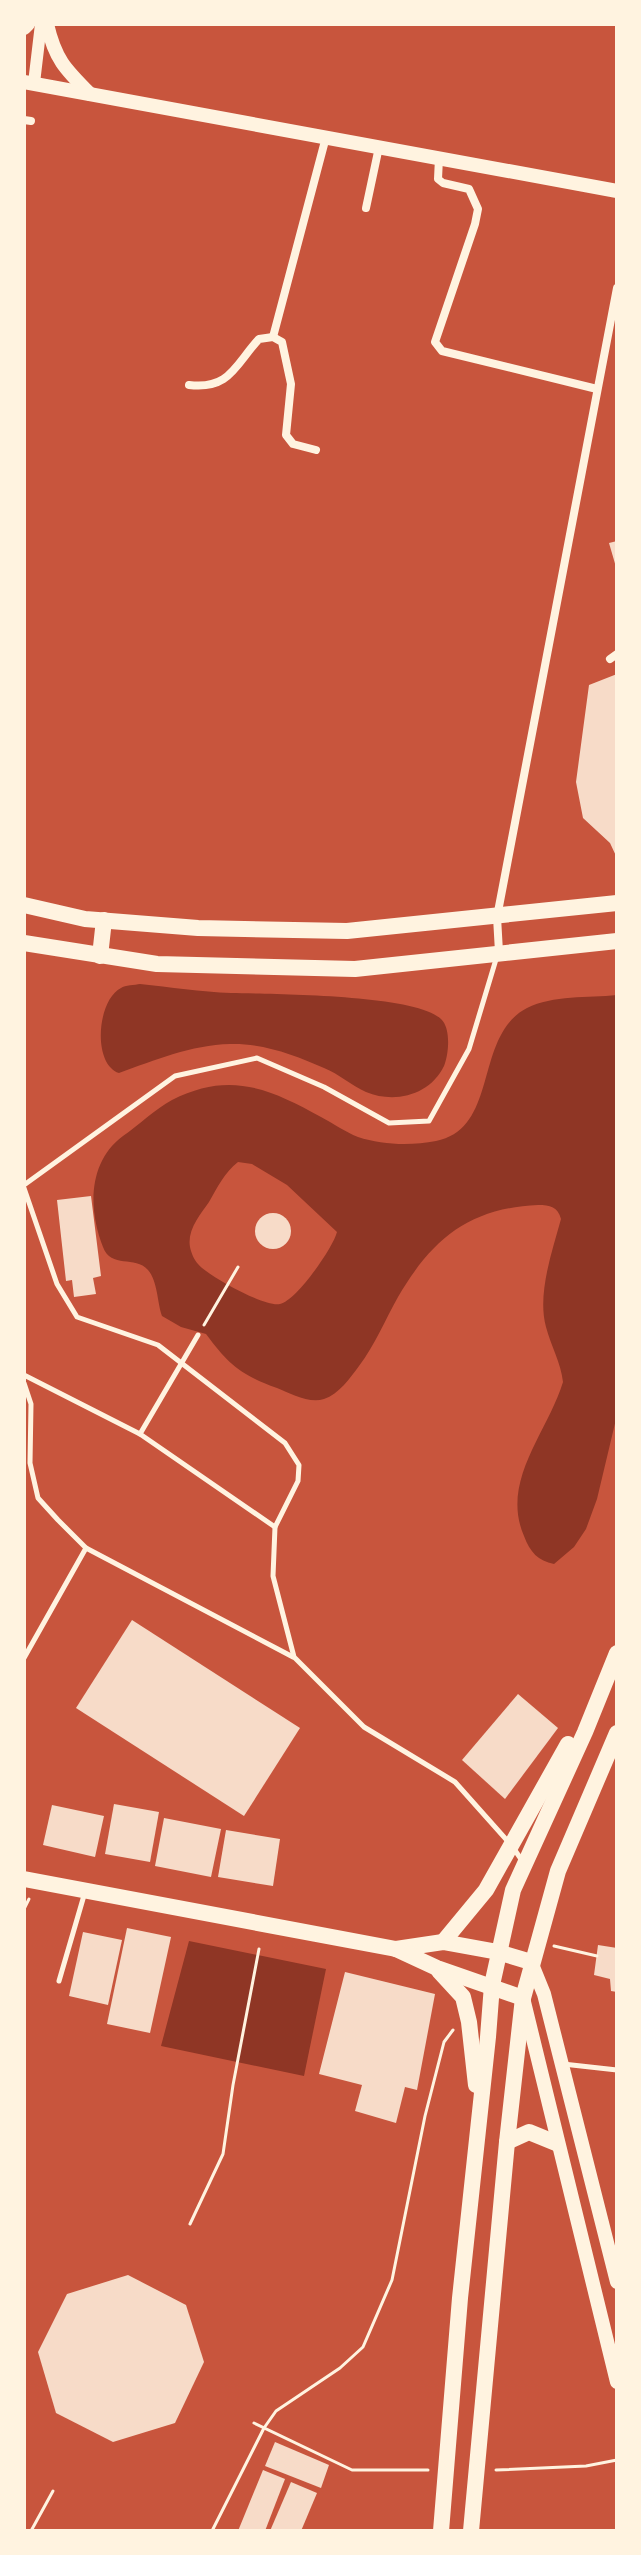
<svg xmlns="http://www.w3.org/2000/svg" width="641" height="2555" font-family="Quicksand,sans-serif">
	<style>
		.water { fill: #8f3625; fill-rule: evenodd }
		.building { fill: #f7dbc8 }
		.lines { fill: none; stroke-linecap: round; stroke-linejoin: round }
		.path { stroke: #fff3e0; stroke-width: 3 }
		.service { stroke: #fff3e0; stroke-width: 5 }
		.minor { stroke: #fff3e0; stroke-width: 8 }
		.tertiary { stroke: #fff3e0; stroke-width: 12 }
		.secondary { stroke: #fff3e0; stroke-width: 14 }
		.primary { stroke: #fff3e0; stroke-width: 16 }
	</style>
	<rect width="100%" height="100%" fill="#c8553d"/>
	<g class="water">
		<path d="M 140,984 C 170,987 201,992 231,993 C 270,994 416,994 441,1019 C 451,1028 449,1054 444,1066 C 430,1095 395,1104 366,1092 C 351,1085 339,1074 324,1068 C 295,1055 262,1043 230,1044 C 191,1045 155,1060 119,1073 C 92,1064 97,1000 121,988 C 125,985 135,985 140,984 Z"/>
		<path d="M 617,995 L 617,1415 L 597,1499 L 586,1529 L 574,1547 L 554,1564 C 538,1561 530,1552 524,1536 C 500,1481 548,1432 563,1382 C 561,1363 551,1346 546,1327 C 537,1294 552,1252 561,1219 C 558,1207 550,1205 538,1205 C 469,1208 432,1239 398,1297 C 385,1320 375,1345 359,1366 C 350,1378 339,1394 324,1399 C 309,1404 290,1393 277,1388 C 241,1375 229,1365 206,1334 L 181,1327 L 162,1316 C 157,1302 158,1282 148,1270 C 135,1255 111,1269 103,1247 C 88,1209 88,1162 123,1136 C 139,1125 155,1109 172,1100 C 229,1071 269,1088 321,1117 C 333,1123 345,1132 358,1137 C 382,1145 411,1146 436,1141 C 500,1128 473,1036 527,1008 C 553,995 588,998 617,995 ZM 238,1162 L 252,1164 L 287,1185 L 337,1232 C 333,1248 296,1301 280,1304 C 266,1308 208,1276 198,1264 C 194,1260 191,1252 190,1247 C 187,1230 200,1215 209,1202 C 217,1188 225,1172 238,1162 Z"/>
		<polygon points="189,1941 326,1969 304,2076 161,2046"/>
	</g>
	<g class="building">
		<polygon points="617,541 617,567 616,567 609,543"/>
		<polygon points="617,674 617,858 610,843 583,818 576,782 589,685"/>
		<polygon points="91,1196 101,1276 93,1278 96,1294 74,1297 72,1280 66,1281 57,1200"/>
		<circle cx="273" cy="1231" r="18"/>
		<polygon points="132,1620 300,1728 244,1816 76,1708"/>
		<polygon points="518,1694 558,1728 505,1799 462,1760"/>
		<polygon points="114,1804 159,1812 150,1862 105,1854"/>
		<polygon points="52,1805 104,1816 95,1857 43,1845"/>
		<polygon points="164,1818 221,1829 211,1877 155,1866"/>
		<polygon points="226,1830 280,1839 273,1886 218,1877"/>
		<polygon points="127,1928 171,1937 150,2033 107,2024"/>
		<polygon points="83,1932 122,1940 108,2005 69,1996"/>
		<polygon points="598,1945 617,1948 617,1992 611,1991 610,1979 594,1975"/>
		<polygon points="345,1972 435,1994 417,2090 405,2087 396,2123 355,2111 362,2085 319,2074"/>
		<polygon points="128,2275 186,2305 204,2362 175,2423 113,2442 56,2413 38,2352 67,2294"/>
		<polygon points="275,2442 329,2465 321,2488 265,2466"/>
		<polygon points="263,2470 285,2479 265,2531 238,2531"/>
		<polygon points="291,2482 317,2493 301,2531 270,2531"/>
	</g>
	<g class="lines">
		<g class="path">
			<polyline points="204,1325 238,1267"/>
			<polyline points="24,1909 29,1899"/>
			<polyline points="554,1946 597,1956"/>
			<polyline points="190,2224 223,2154 233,2085 259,1949"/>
			<polyline points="254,2423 352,2470 428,2470"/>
			<polyline points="496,2470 586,2466 617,2460"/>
			<polyline points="31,2531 53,2491"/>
			<polyline points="212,2531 264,2428 276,2411 340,2368 363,2347 392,2280 425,2116 444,2042 453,2030"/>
		</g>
		<g class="service">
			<polyline points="24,1185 175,1076 257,1058 324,1087 389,1123 429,1121 469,1049 497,956"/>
			<polyline points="24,1188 57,1284 77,1317 158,1345 285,1443 299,1465 298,1481 275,1527 273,1576 294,1657 364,1727 455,1782 512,1846 523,1862"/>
			<polyline points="24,1375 140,1434 275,1527"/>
			<polyline points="24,1383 31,1404 30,1463 38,1498 58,1520 86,1548 293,1657"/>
			<polyline points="140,1434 198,1335"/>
			<polyline points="24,1658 86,1548"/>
			<polyline points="59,1981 85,1892"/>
			<polyline points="563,2064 617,2070"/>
		</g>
		<g class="minor">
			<polyline points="24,120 31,121"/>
			<polyline points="439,158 438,179 443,183 469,189 478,209 475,224 435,342 442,351 597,389"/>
			<polyline points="366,208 379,147"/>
			<polyline points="273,337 326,137"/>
			<path d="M 189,385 C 230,390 235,365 259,339 L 273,337 L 282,342 L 291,384 L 286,435 L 293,444 L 316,450"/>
			<polyline points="610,659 617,654"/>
			<polyline points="499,952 497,917 617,288"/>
		</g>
		<polyline class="tertiary" points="34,83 41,24"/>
		<g class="secondary">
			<path d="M 47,24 C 55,59 65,69 90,94"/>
			<polyline points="24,28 28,24"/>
			<polyline points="24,82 617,191"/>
			<polyline points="531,1962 544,1994 617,2282"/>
			<polyline points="524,2002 617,2382"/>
		</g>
		<g class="primary">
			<polyline points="24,905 85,919 198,928 347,931 617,903"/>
			<polyline points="24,943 157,964 355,969 617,941"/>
			<polyline points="100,956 104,920"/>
			<polyline points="24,1879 396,1949 437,1968 523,1998"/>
			<polyline points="443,1942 486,1890 568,1744"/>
			<polyline points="396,1949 443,1942 498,1952 531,1962"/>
			<polyline points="439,1971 463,1997 469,2022 476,2085"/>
			<polyline points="507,2142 529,2132 556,2143"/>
			<polyline points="441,2531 460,2298 488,2037 492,1985 513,1890 585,1732 617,1653"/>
			<polyline points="471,2531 507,2142 523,1998 558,1871 617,1733"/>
		</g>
	</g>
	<rect width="641" height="2555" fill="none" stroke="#fff3e0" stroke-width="52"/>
</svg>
